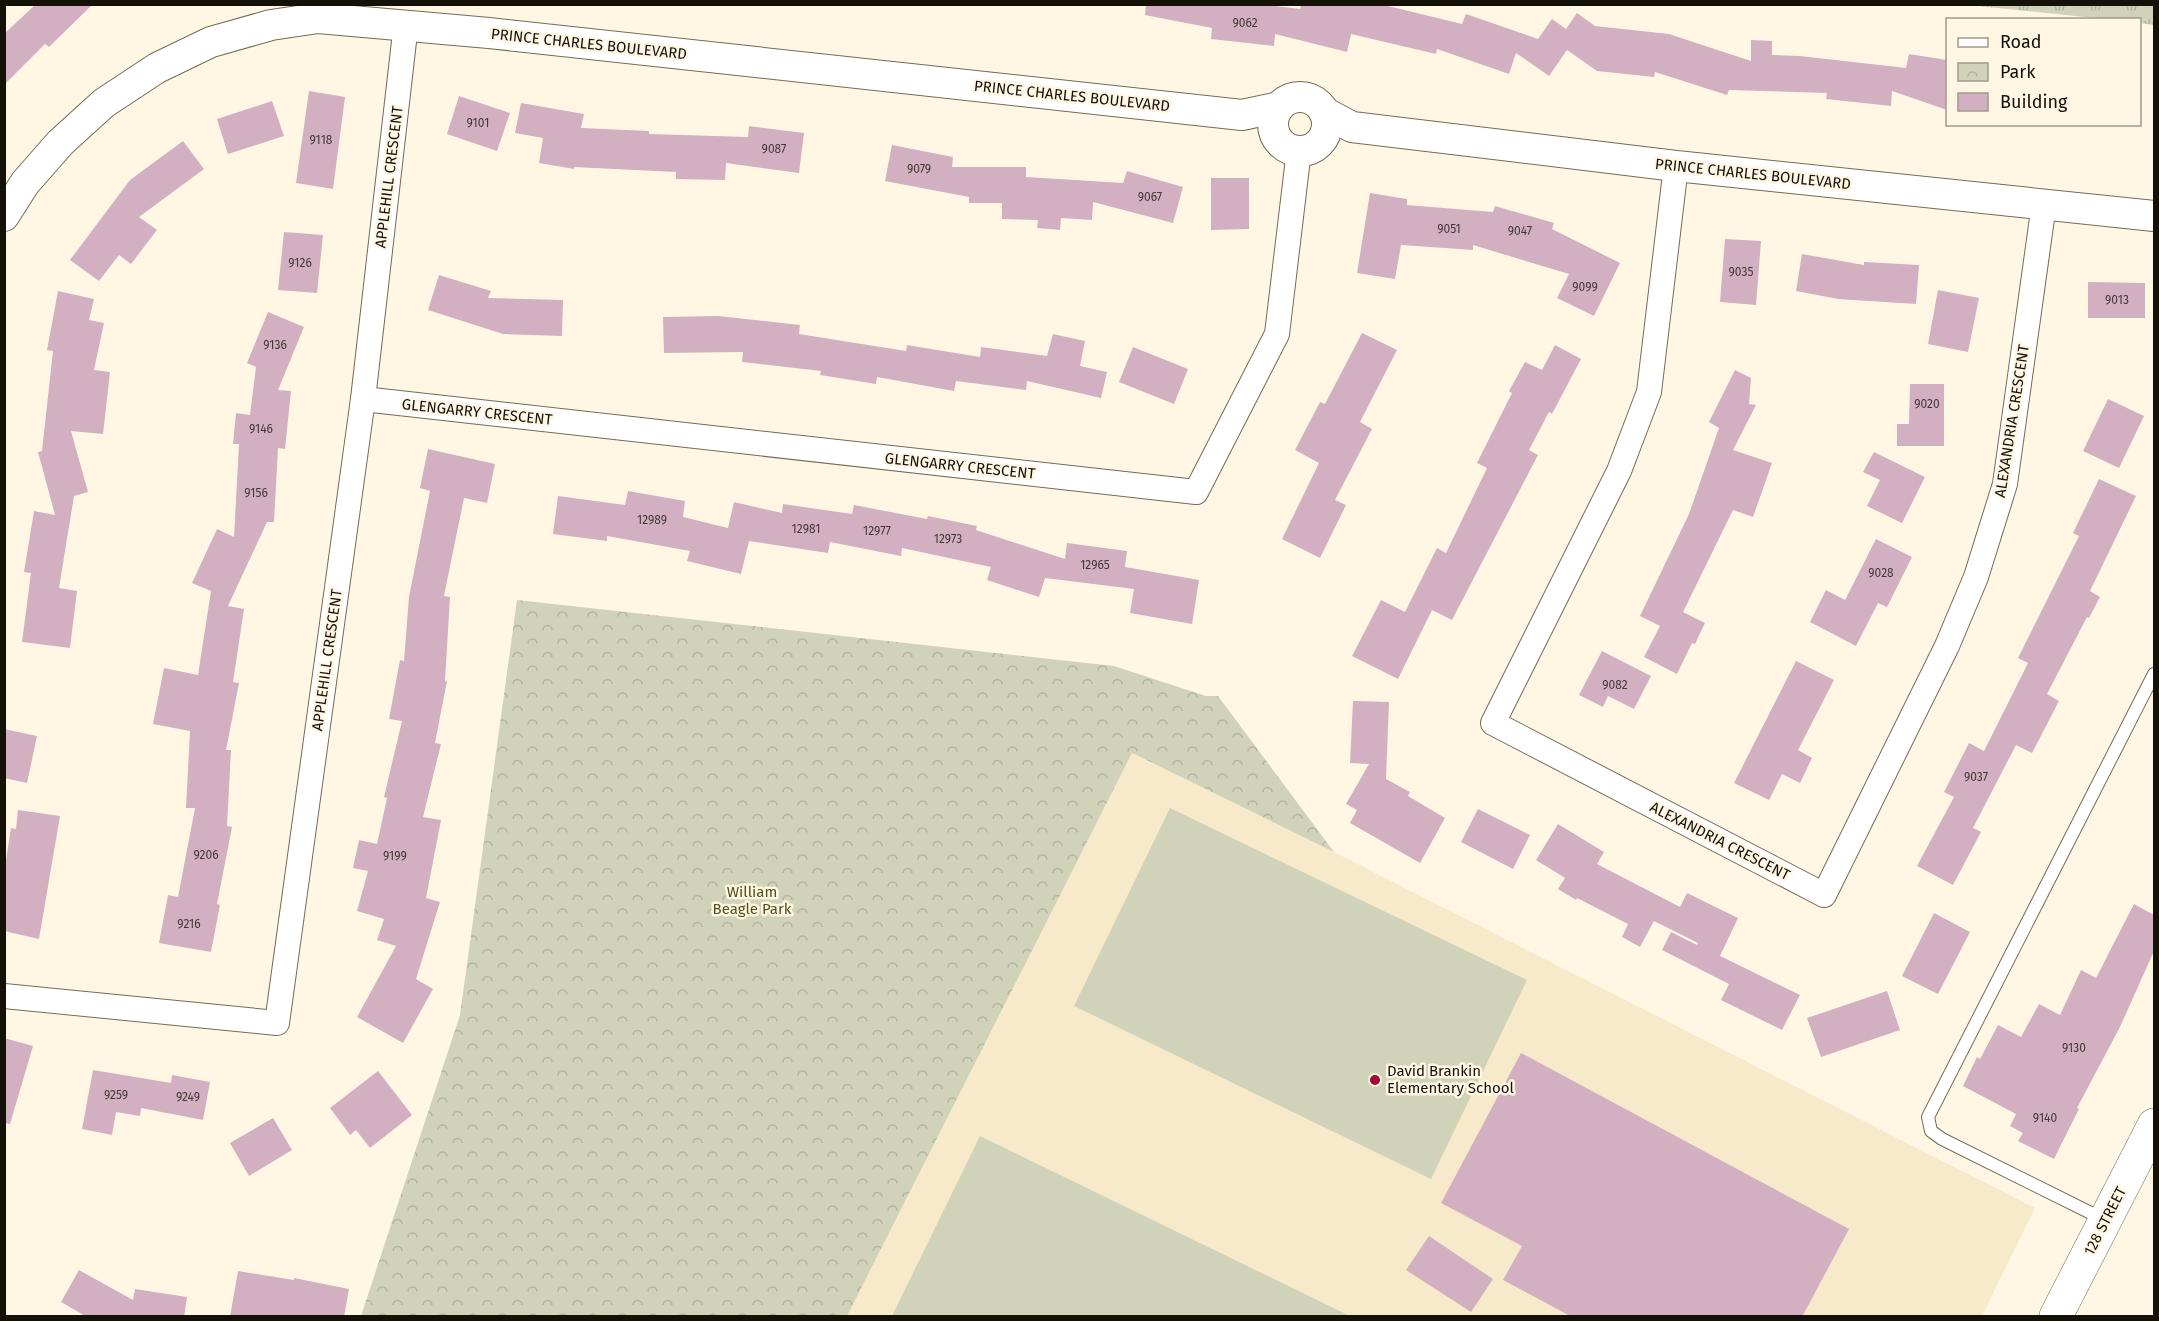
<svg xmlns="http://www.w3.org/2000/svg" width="2159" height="1321" font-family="'Fira Sans',sans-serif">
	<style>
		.built { fill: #f7eacb }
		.grass { fill: url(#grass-tufts) }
		.park { fill: url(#park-crowns) }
		.garden { fill: #d0d3ba }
		.building { fill: #d3b0c1 }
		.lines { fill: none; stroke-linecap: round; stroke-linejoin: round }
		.service-casing { stroke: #746b57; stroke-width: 14 }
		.minor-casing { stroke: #746b57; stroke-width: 26 }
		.tertiary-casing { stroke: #746b57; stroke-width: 32 }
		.secondary-casing { stroke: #746b57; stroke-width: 34 }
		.service { stroke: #fff; stroke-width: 12 }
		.minor { stroke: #fff; stroke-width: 24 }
		.tertiary { stroke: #fff; stroke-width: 30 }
		.secondary { stroke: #fff; stroke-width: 33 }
		.poi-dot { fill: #a50931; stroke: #fff7e4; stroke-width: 2 }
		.labels { text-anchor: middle; stroke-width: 5; stroke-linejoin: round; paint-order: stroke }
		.number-label { font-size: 12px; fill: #443937 }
		.street-label { font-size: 15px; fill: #141109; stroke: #fff7e4 }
		.park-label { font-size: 15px; fill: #4f521b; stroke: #fff7e4 }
		.poi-label { font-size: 15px; fill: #141109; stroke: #fff7e4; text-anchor: start }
	</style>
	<defs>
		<pattern id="grass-tufts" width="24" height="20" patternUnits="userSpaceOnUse" patternTransform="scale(1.5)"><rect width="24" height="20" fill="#d0d3ba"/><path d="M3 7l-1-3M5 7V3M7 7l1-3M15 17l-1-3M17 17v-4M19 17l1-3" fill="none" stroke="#b2b49f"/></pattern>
		<pattern id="park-crowns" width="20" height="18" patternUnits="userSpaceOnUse" patternTransform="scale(1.5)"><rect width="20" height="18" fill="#d0d3ba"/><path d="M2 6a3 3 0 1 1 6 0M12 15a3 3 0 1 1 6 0" fill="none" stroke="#b2b49f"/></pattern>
	</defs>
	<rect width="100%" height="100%" fill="#fff7e4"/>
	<polygon class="built" points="1132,753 1334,852 2035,1208 1982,1316 847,1316"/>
	<polygon class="grass" points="1968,5 2154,5 2154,25 2140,23 2140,20 2104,19"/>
	<polygon class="park" points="517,600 1114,666 1206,696 1218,696 1334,852 1132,753 847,1316 361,1316 460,1015"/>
	<g class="garden">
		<polygon points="1170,808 1527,980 1431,1179 1074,1006"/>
		<polygon points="980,1136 1350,1316 892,1316"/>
	</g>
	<g class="building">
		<polygon points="36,4 93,4 49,47 45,44 4,85 4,34"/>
		<polygon points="1146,4 1259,4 1300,9 1301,4 1380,4 1462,24 1466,14 1538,39 1552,19 1566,29 1577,13 1595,26 1669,34 1751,61 1751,40 1772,41 1772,55 1800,56 1906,68 1909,54 1947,60 1947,110 1892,91 1891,106 1826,99 1827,93 1729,90 1727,95 1655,72 1654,77 1597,71 1567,50 1549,76 1516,53 1509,74 1437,49 1436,54 1351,34 1347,52 1275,34 1274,46 1211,39 1212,28 1145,15"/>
		<polygon points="309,91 345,97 333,189 296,183"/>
		<polygon points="459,96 510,113 497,151 447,134"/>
		<polygon points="272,101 284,136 228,154 217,119"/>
		<polygon points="521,103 584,114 581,128 649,131 649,134 748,137 749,126 804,133 799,173 726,163 725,180 676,179 676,172 574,167 574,169 539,163 543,138 515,133"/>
		<polygon points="183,141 204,169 139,217 157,230 131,264 119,255 99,281 70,260 130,180"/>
		<polygon points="892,145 953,157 952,167 1026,167 1026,177 1123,183 1127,171 1183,187 1173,223 1093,202 1092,220 1061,218 1060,230 1037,228 1038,220 1002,219 1002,203 969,203 969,197 885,181"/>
		<polygon points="1211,178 1249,178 1249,229 1211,230"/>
		<polygon points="1370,193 1407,199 1407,205 1493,212 1495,206 1554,223 1552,229 1620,263 1594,316 1557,298 1569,274 1473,245 1473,250 1401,245 1395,279 1357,273"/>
		<polygon points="284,232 323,235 317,293 278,290"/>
		<polygon points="1725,239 1761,241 1756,305 1720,302"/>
		<polygon points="1802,254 1864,265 1864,262 1919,265 1916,304 1838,299 1796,291"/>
		<polygon points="439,275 491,291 488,298 563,300 562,336 503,334 428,310"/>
		<polygon points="2088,282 2145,283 2145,318 2088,318"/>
		<polygon points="1938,290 1979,298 1968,352 1928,344"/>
		<polygon points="58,291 94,299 89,320 104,323 94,370 110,372 103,434 71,431 88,492 74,496 59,588 77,591 70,648 22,642 31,573 24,572 34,511 55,515 38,452 42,451 53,351 47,350"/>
		<polygon points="268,312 304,327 278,390 291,391 285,449 278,448 274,522 267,522 228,606 244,609 233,682 239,683 226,750 231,750 227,826 232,827 217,904 220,905 211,952 159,943 168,895 178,897 195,808 186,808 190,731 153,724 164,668 198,675 211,591 192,583 217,529 234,537 239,444 233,444 236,413 250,415 256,367 247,363"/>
		<polygon points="718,316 800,325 799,334 906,351 907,345 980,357 981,347 1047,356 1053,334 1085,341 1080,366 1107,372 1101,398 1027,381 1026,390 956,381 954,391 877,377 876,384 820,375 821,371 742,362 743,352 664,353 663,317"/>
		<polygon points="1362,333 1397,350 1360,422 1372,429 1335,500 1346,505 1320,558 1282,539 1319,463 1295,450 1320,402 1325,404"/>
		<polygon points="1555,345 1581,359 1552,414 1549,412 1529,450 1538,455 1452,620 1432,610 1398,679 1352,656 1381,600 1405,612 1437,548 1446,553 1487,468 1477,463 1512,393 1509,391 1525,362 1542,370"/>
		<polygon points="1133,347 1188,369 1174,404 1119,382"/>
		<polygon points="1735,370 1751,378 1749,404 1756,405 1733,450 1772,463 1753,517 1733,510 1683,612 1705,623 1695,644 1692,643 1677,674 1644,657 1660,626 1640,616 1689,514 1719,428 1709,422"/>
		<polygon points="1910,384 1944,384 1944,446 1897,446 1897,424 1909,424"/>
		<polygon points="2108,399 2144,416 2119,468 2083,451"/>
		<polygon points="428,449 495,464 487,503 464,498 444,596 450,597 445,681 447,681 435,743 441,744 423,817 441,820 426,898 440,902 416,979 433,989 403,1043 357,1017 396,946 377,940 384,919 357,911 368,871 353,868 359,840 377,844 387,798 384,797 402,721 389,719 400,660 404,661 409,597 430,491 420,488"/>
		<polygon points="1874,452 1925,477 1902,523 1867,506 1880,480 1863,472"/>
		<polygon points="2099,479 2136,496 2090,591 2100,597 2089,618 2087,617 2047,694 2059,701 2032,753 2016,745 1973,828 1981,832 1953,885 1917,866 1954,797 1944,792 1969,743 1984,751 2028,663 2018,658 2079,536 2073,533"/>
		<polygon points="628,491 685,501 683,517 728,528 734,502 782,513 783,504 852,514 854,505 927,519 928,516 977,526 976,530 1065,559 1067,543 1127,551 1125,567 1199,580 1192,624 1130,613 1134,589 1045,578 1039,597 987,580 991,567 902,548 901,556 830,542 828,553 749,541 741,574 687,561 690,551 607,536 607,541 553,534 558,496 625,505"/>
		<polygon points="1876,539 1912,557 1887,607 1878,603 1856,646 1810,622 1826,590 1845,600"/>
		<polygon points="1602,651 1651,676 1634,709 1608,696 1603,707 1579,695"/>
		<polygon points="1796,661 1834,680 1798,750 1812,758 1800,783 1782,774 1769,800 1734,783"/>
		<polygon points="1353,701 1389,702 1386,779 1410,792 1408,796 1445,818 1420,863 1350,823 1357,810 1346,804 1369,764 1350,763"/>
		<polygon points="4,729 37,736 27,783 4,778"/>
		<polygon points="1478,809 1530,835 1513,869 1461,842"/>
		<polygon points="18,810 60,816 39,939 4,931 4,873 11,828 16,829"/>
		<polygon points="1558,824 1604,852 1597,864 1680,907 1687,893 1738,918 1720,956 1800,995 1782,1030 1721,1000 1729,984 1662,950 1671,932 1697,945 1698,943 1654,921 1640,947 1622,937 1628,924 1577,898 1576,900 1558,889 1565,878 1536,860"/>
		<polygon points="2134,904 2154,915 2154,951 2120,1027 2077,1108 2079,1109 2054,1159 2018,1141 2023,1133 2010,1126 2016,1114 1963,1086 1977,1057 1980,1059 1998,1025 2021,1037 2039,1004 2060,1015 2081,970 2096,978"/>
		<polygon points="1934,913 1970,932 1938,994 1902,976"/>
		<polygon points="1887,991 1900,1030 1821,1057 1807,1018"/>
		<polygon points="4,1038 33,1046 10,1124 4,1123"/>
		<polygon points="1521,1053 1849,1229 1802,1317 1572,1317 1503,1280 1522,1246 1441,1203"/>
		<polygon points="93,1070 171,1083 172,1075 210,1082 203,1120 141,1108 140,1116 116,1112 112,1135 82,1129"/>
		<polygon points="378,1071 412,1115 370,1148 356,1130 350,1135 330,1108"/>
		<polygon points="273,1118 292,1150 249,1176 230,1143"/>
		<polygon points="1429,1236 1493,1279 1471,1312 1406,1270"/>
		<polygon points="79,1270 133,1300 135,1289 187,1297 184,1317 87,1317 61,1302"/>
		<polygon points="238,1271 294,1280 294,1278 349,1289 344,1317 230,1317"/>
	</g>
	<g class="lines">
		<defs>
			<polyline id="service" points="2105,1220 1942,1139 1931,1131 1928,1117 2154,674"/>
			<g id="minor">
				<polyline points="1676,166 1649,392 1619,471 1493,723 1824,895 1947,646 1976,577 2005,484 2044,204"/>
				<polyline points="363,399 1196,492 1277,334 1299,150"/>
				<polyline points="4,996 277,1023 363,399 406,24"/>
			</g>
			<g id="tertiary">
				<circle cx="1300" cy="124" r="27"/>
				<polyline points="1324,112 1352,127 1676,166 2154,216"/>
				<polyline points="4,216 25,183 60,143 104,103 157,68 211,42 271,25 318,18 489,33 1242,115 1279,107"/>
			</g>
			<polyline id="secondary" points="2056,1316 2154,1125"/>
		</defs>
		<use href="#service" class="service-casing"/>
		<use href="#minor" class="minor-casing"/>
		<use href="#tertiary" class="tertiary-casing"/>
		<use href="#secondary" class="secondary-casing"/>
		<use href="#service" class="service"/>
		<use href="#minor" class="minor"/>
		<use href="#tertiary" class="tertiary"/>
		<use href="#secondary" class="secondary"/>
	</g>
	<circle class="poi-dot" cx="1375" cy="1080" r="6"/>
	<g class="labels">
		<g class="number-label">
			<text x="1245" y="27">9062</text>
			<text x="478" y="127">9101</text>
			<text x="321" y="144">9118</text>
			<text x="774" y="153">9087</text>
			<text x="919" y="173">9079</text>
			<text x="1150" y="201">9067</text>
			<text x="1449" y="233">9051</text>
			<text x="1520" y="235">9047</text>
			<text x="300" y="267">9126</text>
			<text x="1741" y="276">9035</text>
			<text x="1585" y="291">9099</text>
			<text x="2117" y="304">9013</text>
			<text x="275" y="349">9136</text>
			<text x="1927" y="408">9020</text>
			<text x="261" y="433">9146</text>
			<text x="256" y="497">9156</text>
			<text x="652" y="524">12989</text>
			<text x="806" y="533">12981</text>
			<text x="877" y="535">12977</text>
			<text x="948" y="543">12973</text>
			<text x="1095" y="569">12965</text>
			<text x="1881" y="577">9028</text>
			<text x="1615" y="689">9082</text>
			<text x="1976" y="781">9037</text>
			<text x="206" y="859">9206</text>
			<text x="395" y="860">9199</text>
			<text x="189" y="928">9216</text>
			<text x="2074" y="1052">9130</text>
			<text x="116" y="1099">9259</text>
			<text x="188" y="1101">9249</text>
			<text x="2045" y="1122">9140</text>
		</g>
		<g class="street-label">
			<text transform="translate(589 44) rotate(6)" y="5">PRINCE CHARLES BOULEVARD</text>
			<text transform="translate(1072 96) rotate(6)" y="5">PRINCE CHARLES BOULEVARD</text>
			<text transform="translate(1753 174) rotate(6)" y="5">PRINCE CHARLES BOULEVARD</text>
			<text transform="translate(389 177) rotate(-83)" y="5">APPLEHILL CRESCENT</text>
			<text transform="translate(477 412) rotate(6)" y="5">GLENGARRY CRESCENT</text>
			<text transform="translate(2012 421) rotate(-81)" y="5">ALEXANDRIA CRESCENT</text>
			<text transform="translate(960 466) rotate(6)" y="5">GLENGARRY CRESCENT</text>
			<text transform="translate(327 660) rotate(-82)" y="5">APPLEHILL CRESCENT</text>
			<text transform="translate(1720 841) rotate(27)" y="5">ALEXANDRIA CRESCENT</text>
			<text transform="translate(2105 1221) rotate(-63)" y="5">128 STREET</text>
		</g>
		<g class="park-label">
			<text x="752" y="897">William<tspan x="752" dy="17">Beagle Park</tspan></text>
		</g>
		<g class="poi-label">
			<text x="1387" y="1076">David Brankin<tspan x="1387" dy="17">Elementary School</tspan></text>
		</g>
	</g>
	<rect width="2159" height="1321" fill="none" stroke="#141109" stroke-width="12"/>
	<rect x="1946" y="18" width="195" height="108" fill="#fff7e4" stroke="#a19b8c" stroke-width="1.5"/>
	<rect x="1958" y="38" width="30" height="9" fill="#ffffff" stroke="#a19b8c" stroke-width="1.5"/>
	<text x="2000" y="48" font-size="18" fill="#141109">Road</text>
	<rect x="1958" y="63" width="30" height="18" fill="url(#park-crowns)" stroke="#a19b8c" stroke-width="1.5"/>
	<text x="2000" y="78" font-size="18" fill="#141109">Park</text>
	<rect x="1958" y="93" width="30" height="18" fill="#d3b0c1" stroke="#a19b8c" stroke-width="1.5"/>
	<text x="2000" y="108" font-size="18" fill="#141109">Building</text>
</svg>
